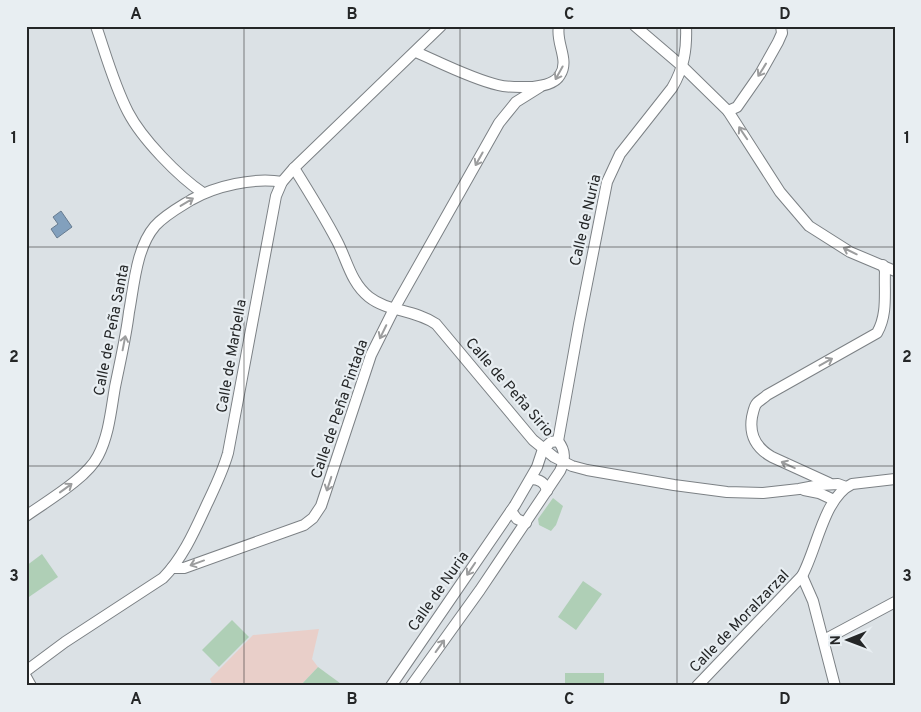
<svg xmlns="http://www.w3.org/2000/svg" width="921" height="712" font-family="Overpass,sans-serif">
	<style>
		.medical { fill: #e9cfc9 }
		.green { fill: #afcfb6 }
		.water { fill: #82a0bd; stroke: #667b90 }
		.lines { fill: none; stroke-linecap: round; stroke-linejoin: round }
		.street-casing { stroke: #7c8185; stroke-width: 12 }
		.street { stroke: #fff; stroke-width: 10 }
		.oneway { stroke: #9c9d9e }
		.grid { fill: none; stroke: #242627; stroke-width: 1; stroke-opacity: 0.55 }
		.labels { text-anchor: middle; stroke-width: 4.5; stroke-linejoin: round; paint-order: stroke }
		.street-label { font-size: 15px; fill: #242627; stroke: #e8eef2 }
		.neatline { fill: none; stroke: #242627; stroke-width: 2 }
		.grid-label { font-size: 16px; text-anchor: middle; font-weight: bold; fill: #242627 }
	</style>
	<rect width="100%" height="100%" fill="#dbe1e5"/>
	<polygon class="medical" points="319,629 312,659 318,667 300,686 213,686 210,679 253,635"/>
	<g class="green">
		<polygon points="553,498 563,506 556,525 551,531 539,525 538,519"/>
		<polygon points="42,554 58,577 26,599 26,566"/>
		<polygon points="583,581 602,594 576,630 558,617"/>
		<polygon points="232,620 249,637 219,667 202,650"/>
		<polygon points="318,667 344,686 300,686"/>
		<rect x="565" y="673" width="39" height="13"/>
	</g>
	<polygon class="water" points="61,211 72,227 57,238 51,229 58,224 53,217"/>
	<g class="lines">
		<defs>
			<g id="street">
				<path d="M 96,26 C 106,55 114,85 128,112 C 142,139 178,176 203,193"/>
				<polyline points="635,26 683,67 728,111 780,192 809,226 850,252 895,271"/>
				<path d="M 416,52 C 441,63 472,79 498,85 C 509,88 521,87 533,87 C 542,86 555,84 560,75 C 570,60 555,42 559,26"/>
				<polyline points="728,111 737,107 760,74 778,42 782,33 781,26"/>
				<path d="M 294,168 C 309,192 324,216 337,241 C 347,260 351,283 369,297 C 388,312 414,309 436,324 L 533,440 L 554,457 L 572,466 L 587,470 L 674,485 L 727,492 L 763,493 L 799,489 L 820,485 L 838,484 L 846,487"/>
				<path d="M 558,441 L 579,324 L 607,182 L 620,154 L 672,88 C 684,68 687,49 686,26"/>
				<path d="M 531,479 C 539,479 546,483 547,491"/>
				<path d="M 829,483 L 772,457 C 756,448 749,435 752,417 C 753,413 754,406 757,403 C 760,400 764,398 767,395 L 877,333 C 888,314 884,292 885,271 L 883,265"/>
				<polyline points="804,490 819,493 834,500"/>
				<polyline points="511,511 517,519 526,523"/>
				<path d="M 26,516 C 47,501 87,478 98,456 C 109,435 111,410 115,387 C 120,362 126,337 129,312 C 134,286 136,248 155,226 C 165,215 178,208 191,200 C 215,186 255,177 282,182"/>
				<polyline points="172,568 184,568 304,525 313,518 321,506 371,355 394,309 499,123 516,102 540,87"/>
				<polyline points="802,576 813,601 835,686"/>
				<polyline points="824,640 895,602"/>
				<path d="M 26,671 L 65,642 L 163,578 C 183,558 195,530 207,504 C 215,487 223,471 228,453 L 276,196 L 282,182 L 294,168 L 441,26"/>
				<polyline points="26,677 31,686"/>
				<polyline points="391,686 515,505 537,467 543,449 551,442 558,441"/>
				<path d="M 411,686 L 480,590 L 560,471 C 565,460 566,451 558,441"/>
				<path d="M 697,686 L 802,576 C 817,549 824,497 852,484 L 895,479"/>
			</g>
		</defs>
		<use href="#street" class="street-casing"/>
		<use href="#street" class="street"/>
	</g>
	<defs><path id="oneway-shaft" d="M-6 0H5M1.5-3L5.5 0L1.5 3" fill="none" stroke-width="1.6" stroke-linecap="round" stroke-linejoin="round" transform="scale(1.25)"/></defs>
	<g class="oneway">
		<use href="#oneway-shaft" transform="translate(762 70) rotate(122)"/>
		<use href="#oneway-shaft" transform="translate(559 73) rotate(119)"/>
		<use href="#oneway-shaft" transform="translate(743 133) rotate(-124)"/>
		<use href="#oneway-shaft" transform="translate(479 159) rotate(119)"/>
		<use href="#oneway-shaft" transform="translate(187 202) rotate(-31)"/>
		<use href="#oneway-shaft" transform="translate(850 251) rotate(-154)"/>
		<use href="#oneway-shaft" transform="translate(383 332) rotate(116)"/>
		<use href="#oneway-shaft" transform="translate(124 343) rotate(-79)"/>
		<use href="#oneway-shaft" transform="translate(826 362) rotate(-29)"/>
		<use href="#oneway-shaft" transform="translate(788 465) rotate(-155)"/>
		<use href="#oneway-shaft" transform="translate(329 484) rotate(108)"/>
		<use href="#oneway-shaft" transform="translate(66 488) rotate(-36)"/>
		<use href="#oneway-shaft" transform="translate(197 563) rotate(160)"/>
		<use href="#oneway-shaft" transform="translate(471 569) rotate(124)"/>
		<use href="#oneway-shaft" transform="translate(440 646) rotate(-54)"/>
	</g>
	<path class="grid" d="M 244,26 L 244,686M 460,26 L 460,686M 677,26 L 677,686M 26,247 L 895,247M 26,466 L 895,466"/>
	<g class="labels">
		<g class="street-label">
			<text transform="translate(585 220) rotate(-77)" y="5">Calle de Nuria</text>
			<text transform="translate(111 330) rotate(-79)" y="5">Calle de Peña Santa</text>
			<text transform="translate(231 356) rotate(-80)" y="5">Calle de Marbella</text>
			<text transform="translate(510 387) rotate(49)" y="5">Calle de Peña Sirio</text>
			<text transform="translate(339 409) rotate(-71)" y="5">Calle de Peña Pintada</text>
			<text transform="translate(438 591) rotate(-55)" y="5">Calle de Nuria</text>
			<text transform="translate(739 621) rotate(-46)" y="5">Calle de Moralzarzal</text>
		</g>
	</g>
	<rect width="921" height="712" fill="none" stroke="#e8eef2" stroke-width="55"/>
	<g transform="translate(848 640) rotate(269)" stroke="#e8eef2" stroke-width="4" paint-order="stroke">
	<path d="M0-4L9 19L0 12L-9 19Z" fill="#242627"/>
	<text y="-8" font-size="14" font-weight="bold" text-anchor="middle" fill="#242627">N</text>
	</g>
	<rect x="28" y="28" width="866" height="656" class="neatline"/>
	<g class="grid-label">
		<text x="136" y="19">A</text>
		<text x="352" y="19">B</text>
		<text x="569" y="19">C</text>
		<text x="785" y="19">D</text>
		<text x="14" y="143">1</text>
		<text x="907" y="143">1</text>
		<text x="14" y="362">2</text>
		<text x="907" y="362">2</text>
		<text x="14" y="581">3</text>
		<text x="907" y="581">3</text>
		<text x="136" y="704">A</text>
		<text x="352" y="704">B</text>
		<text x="569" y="704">C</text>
		<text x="785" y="704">D</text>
	</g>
</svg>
